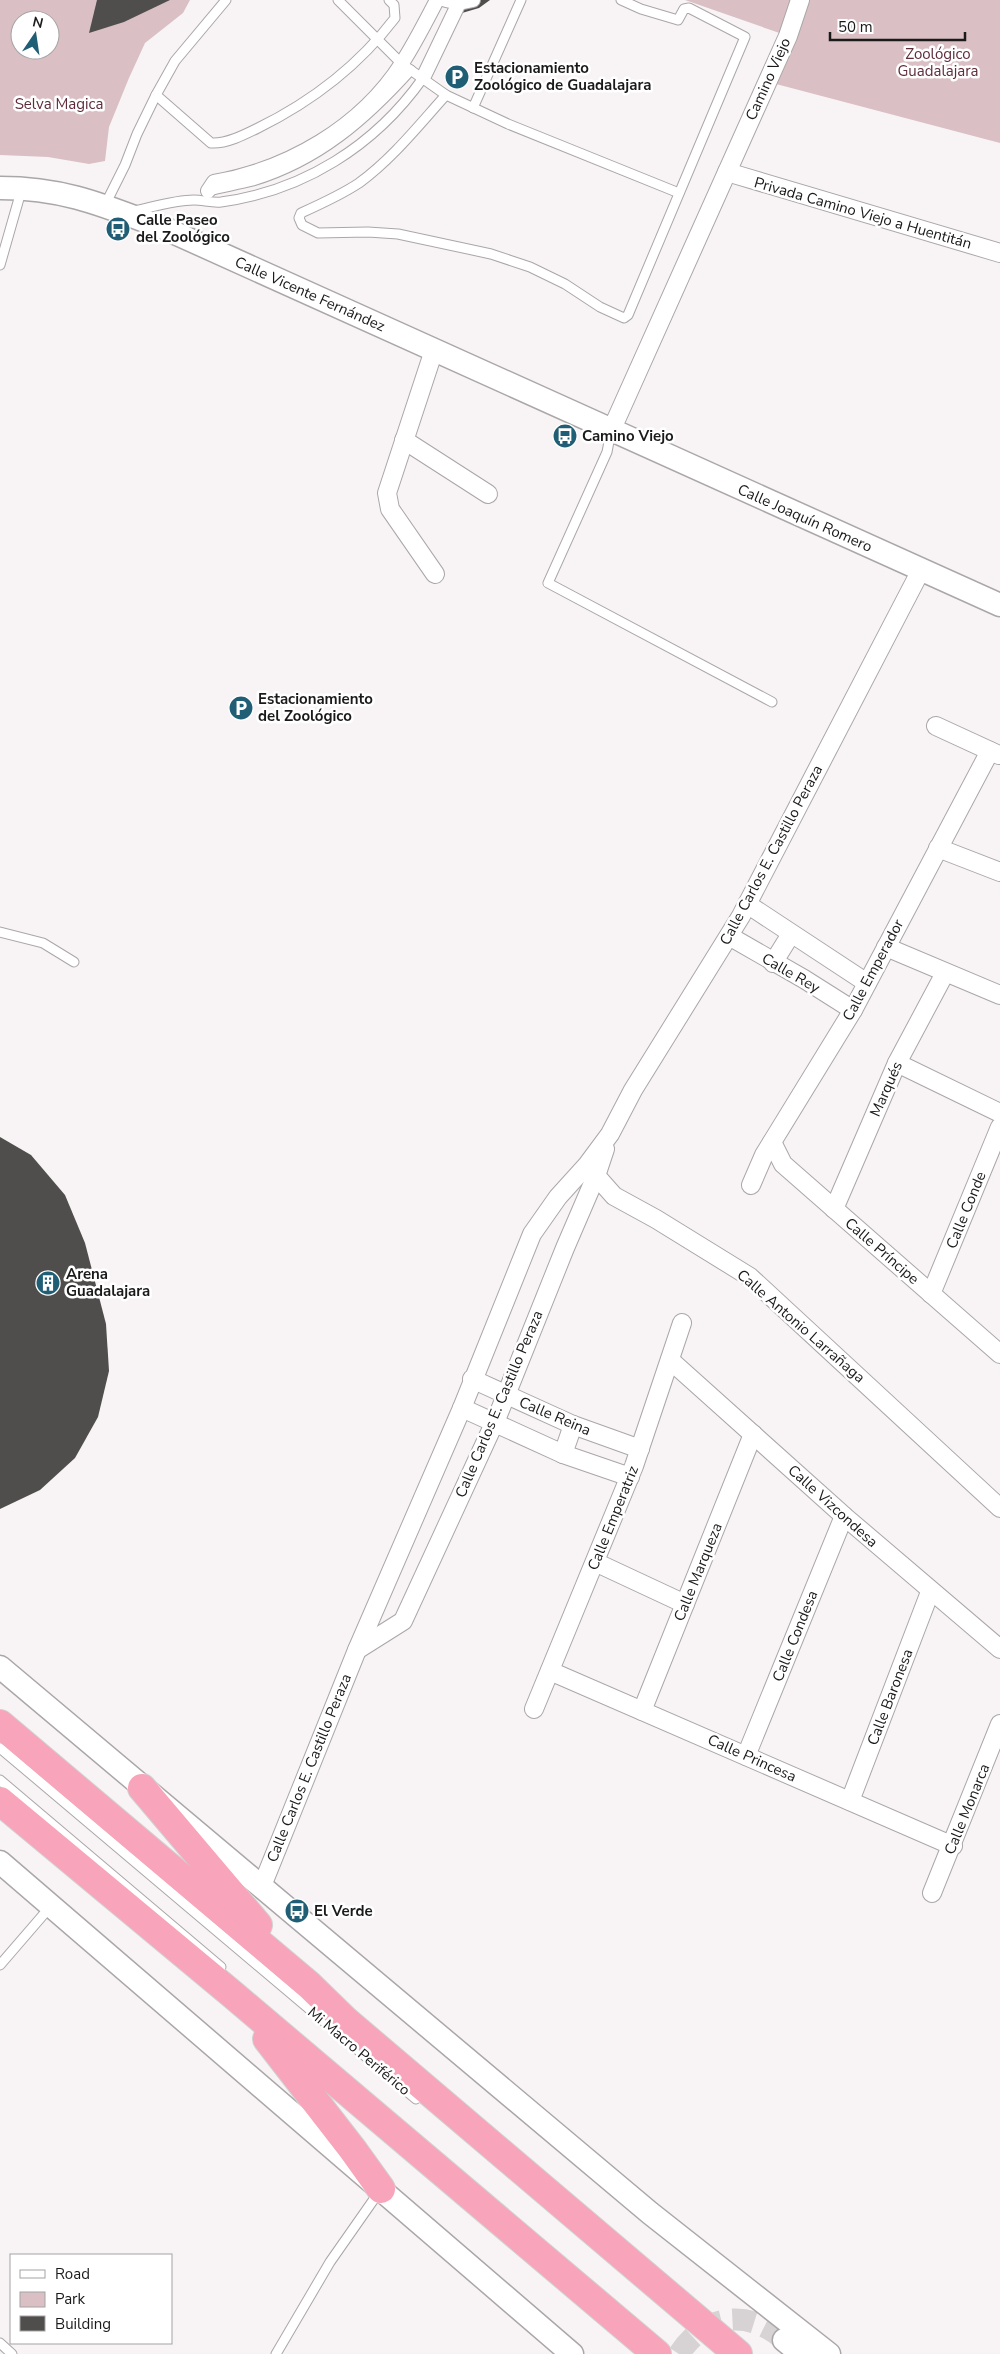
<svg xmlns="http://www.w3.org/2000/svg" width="1000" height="2354" font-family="'Nunito Sans',sans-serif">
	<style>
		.green { fill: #dac0c5; fill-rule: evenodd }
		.building { fill: #504d4d }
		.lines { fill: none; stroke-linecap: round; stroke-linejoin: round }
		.tertiary-tunnel { stroke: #d7d3d4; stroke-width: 22; stroke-dasharray: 22 11; stroke-linecap: butt }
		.service-casing { stroke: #aba7a8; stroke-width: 11 }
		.pedestrian-casing { stroke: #aba7a8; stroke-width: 16 }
		.minor-casing { stroke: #aba7a8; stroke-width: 20 }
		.tertiary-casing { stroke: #aba7a8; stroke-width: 25 }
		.trunk-casing { stroke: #d1d1d1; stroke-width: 30 }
		.service { stroke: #fff; stroke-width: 9 }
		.pedestrian { stroke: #fff; stroke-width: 14 }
		.minor { stroke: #fff; stroke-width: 18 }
		.tertiary { stroke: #fff; stroke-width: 22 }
		.trunk { stroke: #f8a4ba; stroke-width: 28 }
		.labels { text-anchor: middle; stroke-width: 5; stroke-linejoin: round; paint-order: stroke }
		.park-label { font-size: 15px; fill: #5e2c3a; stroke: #fff }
		.poi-label { font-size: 15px; font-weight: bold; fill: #1b1a1a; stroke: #fff; text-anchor: start }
		.street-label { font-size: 15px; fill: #1b1a1a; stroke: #fff }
	</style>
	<rect width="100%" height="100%" fill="#f8f4f5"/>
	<g class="green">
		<path d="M 0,0 L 190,0 L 183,13 L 145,43 L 129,78 L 109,127 L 105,161 L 89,164 L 48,157 L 0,155 ZM 20,20 L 50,20 L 50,50 L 20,50 Z"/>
		<polygon points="685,0 1000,0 1000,143 776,84 788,36"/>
	</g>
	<g class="building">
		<polygon points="97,0 170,0 124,22 89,33"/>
		<polygon points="464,0 490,0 479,8 462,13"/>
		<polygon points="0,1137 31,1155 65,1195 85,1243 106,1324 109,1371 98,1417 75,1458 40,1490 0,1509"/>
	</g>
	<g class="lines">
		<path class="tertiary-tunnel" d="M 679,2354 C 705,2314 748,2308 784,2340"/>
		<defs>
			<g id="service">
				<polyline points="338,0 402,64 446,95 508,124 679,193"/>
				<path d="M 156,95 L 211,143 C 226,144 244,135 258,128 C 311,102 359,65 395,18 L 394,5 L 389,0"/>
				<path d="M 446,95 C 418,126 393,158 359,183 C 341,195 321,204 301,213 L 299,218 L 302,225 L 318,233 L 368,232 L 398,234 L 491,254 L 530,267 L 565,284 L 600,307 L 624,318 L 628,315 L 745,37 L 689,8 L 684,9 L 678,20 L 641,9 L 621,0"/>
				<polyline points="473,108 521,0"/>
				<path d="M 208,191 C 223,187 238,185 253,181 C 319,161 366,120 411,70"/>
				<polyline points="105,205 125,165 137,134 156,95 175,61 226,0"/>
				<path d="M 134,211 C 153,207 175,200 194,200 C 203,200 212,203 221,202 C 303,191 375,146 423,78"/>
				<polyline points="0,265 22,188"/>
				<polyline points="611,431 607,452 548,583 772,702"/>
				<polyline points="0,932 43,943 74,962"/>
				<polyline points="0,1748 416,2099"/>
				<polyline points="0,1780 221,1967"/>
				<polyline points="0,1965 50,1907"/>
				<polyline points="0,2343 12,2354"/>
				<polyline points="276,2354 330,2262 379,2192"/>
			</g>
			<g id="pedestrian">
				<polyline points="446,0 459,3 473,0"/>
				<polyline points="423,78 459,3"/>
				<path d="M 208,191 L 214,182 C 288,169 361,127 402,63 C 415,43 426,21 437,0"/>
			</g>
			<g id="minor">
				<polyline points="727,172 1000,253"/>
				<polyline points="434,350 387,493 390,509 435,574"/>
				<polyline points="611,431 788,36 800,0"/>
				<polyline points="404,440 488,494"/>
				<polyline points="936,726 999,755"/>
				<polyline points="938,848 1000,872"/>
				<polyline points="747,904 867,983"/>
				<polyline points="729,936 804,979 853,1010"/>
				<polyline points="886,947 1000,995"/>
				<polyline points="773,963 791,934"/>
				<polyline points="897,1063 1000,1113"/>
				<polyline points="772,1142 783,1164 1000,1354"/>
				<polyline points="591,1170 614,1196 656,1219 750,1277 1000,1508"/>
				<polyline points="751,1185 764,1155 853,1010 990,751"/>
				<polyline points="834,1209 897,1063 945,973"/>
				<polyline points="931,1294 1000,1127"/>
				<polyline points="670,1360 844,1516 1000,1649"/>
				<polyline points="472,1379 573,1425 640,1449"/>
				<polyline points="462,1408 563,1454 630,1477"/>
				<polyline points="563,1454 573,1425"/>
				<polyline points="595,1562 685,1604"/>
				<polyline points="357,1650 403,1621 498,1415 565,1248 596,1176 605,1149"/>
				<polyline points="550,1671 953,1846"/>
				<polyline points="534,1709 634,1466 682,1323"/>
				<polyline points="642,1711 753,1434"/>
				<polyline points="746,1756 844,1516"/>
				<polyline points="850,1801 930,1592"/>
				<polyline points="262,1886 357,1650 462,1408 532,1234 558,1197 587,1165 610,1134 633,1090 741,916 921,570"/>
				<polyline points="932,1893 1000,1724"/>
			</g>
			<g id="tertiary">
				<path d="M 0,188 C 66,188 105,206 166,229 L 1000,605"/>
				<polyline points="0,1667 650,2213 829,2354"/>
				<polyline points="0,1862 572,2354"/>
				<polyline points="784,2340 801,2354"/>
			</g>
			<g id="trunk">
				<polyline points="0,1724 309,1985 346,2021 738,2354"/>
				<polyline points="142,1788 258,1925"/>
				<polyline points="0,1801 232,1994 657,2354"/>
				<polyline points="267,2039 353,2150 381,2189"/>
			</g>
		</defs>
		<use href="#service" class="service-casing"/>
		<use href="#pedestrian" class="pedestrian-casing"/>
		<use href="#minor" class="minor-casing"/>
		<use href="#tertiary" class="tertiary-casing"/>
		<use href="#trunk" class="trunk-casing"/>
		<use href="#service" class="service"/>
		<use href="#pedestrian" class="pedestrian"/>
		<use href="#minor" class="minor"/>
		<use href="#tertiary" class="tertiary"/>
		<use href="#trunk" class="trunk"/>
	</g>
	<defs>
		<symbol id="parking-disc" viewBox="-11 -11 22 22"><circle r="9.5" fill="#1f5e74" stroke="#fff"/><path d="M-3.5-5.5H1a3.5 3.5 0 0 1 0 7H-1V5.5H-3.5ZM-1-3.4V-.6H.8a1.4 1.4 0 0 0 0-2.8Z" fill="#fff"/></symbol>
		<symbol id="bus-disc" viewBox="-11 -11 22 22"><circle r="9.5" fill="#1f5e74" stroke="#fff"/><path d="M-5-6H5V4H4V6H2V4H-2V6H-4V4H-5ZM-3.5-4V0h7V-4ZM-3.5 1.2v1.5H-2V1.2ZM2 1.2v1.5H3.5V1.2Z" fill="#fff"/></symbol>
		<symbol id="building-disc" viewBox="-11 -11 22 22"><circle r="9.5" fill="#1f5e74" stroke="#fff"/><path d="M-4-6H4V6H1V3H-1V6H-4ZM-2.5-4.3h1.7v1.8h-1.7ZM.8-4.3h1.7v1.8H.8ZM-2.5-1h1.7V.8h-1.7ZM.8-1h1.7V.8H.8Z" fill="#fff"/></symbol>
	</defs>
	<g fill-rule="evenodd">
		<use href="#parking-disc" x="443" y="63" width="28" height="28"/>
		<use href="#bus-disc" x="104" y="215" width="28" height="28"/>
		<use href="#bus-disc" x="551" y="422" width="28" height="28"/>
		<use href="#parking-disc" x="227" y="694" width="28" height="28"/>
		<use href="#building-disc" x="34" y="1269" width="28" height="28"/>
		<use href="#bus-disc" x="283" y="1897" width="28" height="28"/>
	</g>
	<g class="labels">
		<g class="park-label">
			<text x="938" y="59">Zoológico<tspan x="938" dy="17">Guadalajara</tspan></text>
			<text x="59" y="109">Selva Magica</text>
		</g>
		<g class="poi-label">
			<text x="474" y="73">Estacionamiento<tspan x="474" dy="17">Zoológico de Guadalajara</tspan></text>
			<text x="136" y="225">Calle Paseo<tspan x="136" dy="17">del Zoológico</tspan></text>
			<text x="582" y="441">Camino Viejo</text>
			<text x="258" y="704">Estacionamiento<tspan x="258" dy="17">del Zoológico</tspan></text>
			<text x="66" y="1279">Arena<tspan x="66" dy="17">Guadalajara</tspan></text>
			<text x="314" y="1916">El Verde</text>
		</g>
		<g class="street-label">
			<text transform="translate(768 79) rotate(-66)" y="5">Camino Viejo</text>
			<text transform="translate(863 213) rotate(16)" y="5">Privada Camino Viejo a Huentitán</text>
			<text transform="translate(310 294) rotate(24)" y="5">Calle Vicente Fernández</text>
			<text transform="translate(805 518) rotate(24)" y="5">Calle Joaquín Romero</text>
			<text transform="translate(771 855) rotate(-62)" y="5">Calle Carlos E. Castillo Peraza</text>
			<text transform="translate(873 970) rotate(-62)" y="5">Calle Emperador</text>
			<text transform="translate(791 973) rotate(30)" y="5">Calle Rey</text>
			<text transform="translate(886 1089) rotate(-66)" y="5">Marqués</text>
			<text transform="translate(966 1210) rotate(-68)" y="5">Calle Conde</text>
			<text transform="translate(882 1251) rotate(41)" y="5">Calle Príncipe</text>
			<text transform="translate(801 1326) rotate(41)" y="5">Calle Antonio Larrañaga</text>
			<text transform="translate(499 1404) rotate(-67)" y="5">Calle Carlos E. Castillo Peraza</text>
			<text transform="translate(555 1416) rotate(23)" y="5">Calle Reina</text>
			<text transform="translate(833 1506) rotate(42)" y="5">Calle Vizcondesa</text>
			<text transform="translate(613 1518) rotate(-68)" y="5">Calle Emperatriz</text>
			<text transform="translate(698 1572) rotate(-68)" y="5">Calle Marqueza</text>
			<text transform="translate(795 1636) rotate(-68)" y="5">Calle Condesa</text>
			<text transform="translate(890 1697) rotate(-69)" y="5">Calle Baronesa</text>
			<text transform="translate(752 1758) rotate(24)" y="5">Calle Princesa</text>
			<text transform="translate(309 1768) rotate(-68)" y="5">Calle Carlos E. Castillo Peraza</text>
			<text transform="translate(967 1809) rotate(-68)" y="5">Calle Monarca</text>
			<text transform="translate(359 2051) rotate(40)" y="5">Mi Macro Periférico</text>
		</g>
	</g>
	<rect x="10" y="2254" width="162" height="90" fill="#ffffff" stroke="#a4a3a3"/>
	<rect x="20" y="2270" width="25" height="8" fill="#ffffff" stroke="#a4a3a3"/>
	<text x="55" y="2279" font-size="15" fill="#1b1a1a">Road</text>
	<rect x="20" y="2292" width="25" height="15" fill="#dac0c5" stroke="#a4a3a3"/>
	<text x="55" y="2304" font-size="15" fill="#1b1a1a">Park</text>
	<rect x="20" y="2316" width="25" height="15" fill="#504d4d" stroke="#a4a3a3"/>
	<text x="55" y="2329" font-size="15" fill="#1b1a1a">Building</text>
	<g transform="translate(35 35) rotate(13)"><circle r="24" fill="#ffffff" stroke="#a4a3a3"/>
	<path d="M0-4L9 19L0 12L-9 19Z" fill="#1f5e74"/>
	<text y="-8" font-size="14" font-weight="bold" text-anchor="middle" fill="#1b1a1a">N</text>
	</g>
	<path d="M830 32v8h135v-8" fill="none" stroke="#1b1a1a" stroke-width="2.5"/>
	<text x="838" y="32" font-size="15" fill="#1b1a1a" stroke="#ffffff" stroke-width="4" paint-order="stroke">50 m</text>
</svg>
